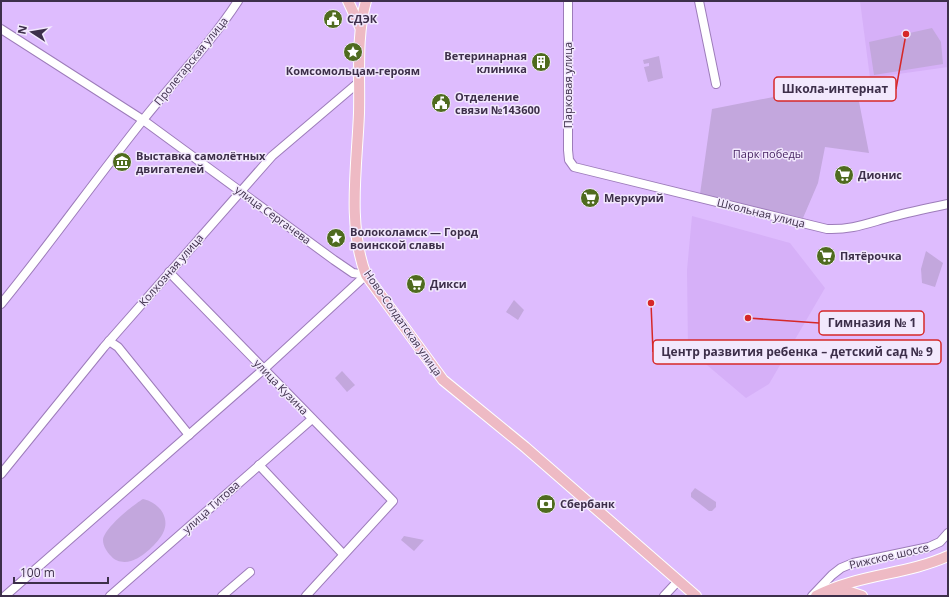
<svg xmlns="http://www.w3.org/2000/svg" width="949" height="597" font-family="'Open Sans',sans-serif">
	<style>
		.built { fill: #d6b0f8 }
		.green { fill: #c3a7dd }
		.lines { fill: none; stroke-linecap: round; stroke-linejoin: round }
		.minor-casing { stroke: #9d7cba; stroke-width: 10 }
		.major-casing { stroke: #fff; stroke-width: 12 }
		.minor { stroke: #fff; stroke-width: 8 }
		.major { stroke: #eebac4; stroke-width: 10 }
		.labels { text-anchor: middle; stroke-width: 3; stroke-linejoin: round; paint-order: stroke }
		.poi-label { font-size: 11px; font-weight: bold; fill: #3d2f4a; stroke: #f2e8fd; text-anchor: start }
		.street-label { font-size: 11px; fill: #3d2f4a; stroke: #f2e8fd }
		.park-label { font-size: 11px; fill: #431e5f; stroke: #f2e8fd }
		.leader { fill: none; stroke: #d62828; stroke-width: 1.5 }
		.callout-dot { fill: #d62828; stroke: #f2e8fd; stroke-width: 1.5 }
		.callout { fill: #f2e8fd; stroke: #d62828; stroke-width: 1.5 }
		.callout-label { font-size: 12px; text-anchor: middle; font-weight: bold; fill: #3d2f4a }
	</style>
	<rect width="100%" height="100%" fill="#debcfe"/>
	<g class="built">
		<polygon points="860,1 948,1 948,67 870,78"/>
		<polygon points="692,216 790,243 825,288 769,384 746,398 688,349 687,270"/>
	</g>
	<g class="green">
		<polygon points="932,28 941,42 943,64 874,75 869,42"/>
		<polygon points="659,56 663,78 648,82 644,67 649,66 649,63 644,64 643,60"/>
		<polygon points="855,81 869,153 825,147 818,183 803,218 700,194 712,109"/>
		<polygon points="926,251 943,263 935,287 922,283 921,269"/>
		<polygon points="514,300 524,310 518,320 506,312"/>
		<polygon points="342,371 355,385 347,392 335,378"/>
		<polygon points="695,488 716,502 716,507 712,511 709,511 691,497 691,493"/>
		<path d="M 143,499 C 158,502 171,517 163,533 C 158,543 142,558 131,561 C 124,563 116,562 111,556 C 107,552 103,546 103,540 C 104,528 133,505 143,499 Z"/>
		<polygon points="404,536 424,540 414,551 401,540"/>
	</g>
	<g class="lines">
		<defs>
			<g id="minor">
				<path d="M 568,1 L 568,150 L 569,160 L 574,167 L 827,229 C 852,230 868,223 891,217 C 910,212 929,208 948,204"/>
				<polyline points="699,1 716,84"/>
				<polyline points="1,29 143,120 334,260 353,273 366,275"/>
				<polyline points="169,272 393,501 306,596"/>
				<path d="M 1,304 C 50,244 95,180 143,120 C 175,80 210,44 238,1"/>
				<polyline points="109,341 118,347 189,435"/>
				<polyline points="259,465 343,554"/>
				<polyline points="1,474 104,347 272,156 359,82"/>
				<polyline points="5,596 264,369 366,275"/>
				<polyline points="110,596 312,419"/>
				<polyline points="222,596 250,572"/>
				<polyline points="664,596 678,581"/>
				<polyline points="812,596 832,575 841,568 853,563 929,547 940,542 948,533"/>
			</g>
			<g id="major">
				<polyline points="348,1 360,27"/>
				<path d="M 366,1 C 356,37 360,76 359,113 C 357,166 347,225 366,275 L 443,380 L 525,447 L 696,596"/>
				<polyline points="833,591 850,592 862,596"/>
				<path d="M 816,596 C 858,574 906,575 948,556"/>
			</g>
		</defs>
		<use href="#minor" class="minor-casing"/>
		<use href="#major" class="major-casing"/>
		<use href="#minor" class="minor"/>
		<use href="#major" class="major"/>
	</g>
	<defs>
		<symbol id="civic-disc" viewBox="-11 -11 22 22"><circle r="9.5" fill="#4f6b1f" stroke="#f2e8fd"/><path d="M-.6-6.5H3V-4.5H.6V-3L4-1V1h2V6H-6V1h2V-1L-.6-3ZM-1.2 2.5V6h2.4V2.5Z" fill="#fff"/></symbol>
		<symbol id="sight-disc" viewBox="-11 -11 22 22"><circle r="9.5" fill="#4f6b1f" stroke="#f2e8fd"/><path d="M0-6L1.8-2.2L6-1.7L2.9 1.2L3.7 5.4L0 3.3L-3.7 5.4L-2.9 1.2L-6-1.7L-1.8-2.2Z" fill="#fff"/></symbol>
		<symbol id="building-disc" viewBox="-11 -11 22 22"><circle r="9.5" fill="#4f6b1f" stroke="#f2e8fd"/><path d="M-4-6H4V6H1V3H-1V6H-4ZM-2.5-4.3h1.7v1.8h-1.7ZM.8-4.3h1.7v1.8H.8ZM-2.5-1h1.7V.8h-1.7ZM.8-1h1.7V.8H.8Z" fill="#fff"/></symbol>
		<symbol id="museum-disc" viewBox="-11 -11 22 22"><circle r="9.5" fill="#4f6b1f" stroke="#f2e8fd"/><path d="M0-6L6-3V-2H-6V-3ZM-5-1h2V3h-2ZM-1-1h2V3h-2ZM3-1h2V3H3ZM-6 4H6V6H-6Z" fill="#fff"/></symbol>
		<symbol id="supermarket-disc" viewBox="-11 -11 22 22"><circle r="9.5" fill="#4f6b1f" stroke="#f2e8fd"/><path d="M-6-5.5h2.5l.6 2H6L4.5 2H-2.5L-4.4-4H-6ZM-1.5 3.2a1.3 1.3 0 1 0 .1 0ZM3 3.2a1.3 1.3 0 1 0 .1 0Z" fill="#fff"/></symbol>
		<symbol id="bank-disc" viewBox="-11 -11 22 22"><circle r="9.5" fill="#4f6b1f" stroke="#f2e8fd"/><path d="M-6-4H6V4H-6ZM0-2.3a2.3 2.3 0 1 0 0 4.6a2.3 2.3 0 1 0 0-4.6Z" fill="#fff"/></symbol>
	</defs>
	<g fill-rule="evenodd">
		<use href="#civic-disc" x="322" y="8" width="22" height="22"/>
		<use href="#sight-disc" x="342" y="41" width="22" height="22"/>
		<use href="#building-disc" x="530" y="51" width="22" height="22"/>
		<use href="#civic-disc" x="430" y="92" width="22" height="22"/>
		<use href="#museum-disc" x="111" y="151" width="22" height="22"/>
		<use href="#supermarket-disc" x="833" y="164" width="22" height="22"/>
		<use href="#supermarket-disc" x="579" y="187" width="22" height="22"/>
		<use href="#sight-disc" x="325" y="227" width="22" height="22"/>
		<use href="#supermarket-disc" x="815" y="245" width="22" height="22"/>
		<use href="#supermarket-disc" x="405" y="273" width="22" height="22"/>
		<use href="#bank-disc" x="535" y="493" width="22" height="22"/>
	</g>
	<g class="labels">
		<g class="poi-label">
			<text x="347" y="23">СДЭК</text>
			<text x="527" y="60" text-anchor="end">Ветеринарная<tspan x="527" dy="13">клиника</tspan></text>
			<text x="353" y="75" text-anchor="middle">Комсомольцам-героям</text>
			<text x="455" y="101">Отделение<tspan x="455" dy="13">связи №143600</tspan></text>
			<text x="136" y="160">Выставка самолётных<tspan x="136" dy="13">двигателей</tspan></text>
			<text x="858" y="179">Дионис</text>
			<text x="604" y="202">Меркурий</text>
			<text x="350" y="236">Волоколамск — Город<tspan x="350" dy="13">воинской славы</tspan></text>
			<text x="840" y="260">Пятёрочка</text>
			<text x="430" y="288">Дикси</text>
			<text x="560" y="508">Сбербанк</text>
		</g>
		<g class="street-label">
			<text transform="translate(191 61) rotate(-51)" y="4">Пролетарская улица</text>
			<text transform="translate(568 85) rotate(-90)" y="4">Парковая улица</text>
			<text transform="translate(761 213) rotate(14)" y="4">Школьная улица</text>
			<text transform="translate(273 215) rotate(36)" y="4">улица Сергачева</text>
			<text transform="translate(171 270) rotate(-49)" y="4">Колхозная улица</text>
			<text transform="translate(403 323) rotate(55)" y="4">Ново-Солдатская улица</text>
			<text transform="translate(281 387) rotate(46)" y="4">улица Кузина</text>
			<text transform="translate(211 507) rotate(-42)" y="4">улица Титова</text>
			<text transform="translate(889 556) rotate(-13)" y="4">Рижское шоссе</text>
		</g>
		<g class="park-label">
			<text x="768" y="158">Парк победы</text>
		</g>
	</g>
	<path class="leader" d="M906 34L896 89M748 318L819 323M651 303L653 352"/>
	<g class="callout-dot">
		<circle cx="906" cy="34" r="4"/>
		<circle cx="748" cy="318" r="4"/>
		<circle cx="651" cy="303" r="4"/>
	</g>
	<g class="callout">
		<rect x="774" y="77" width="122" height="24" rx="4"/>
		<rect x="819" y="311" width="105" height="24" rx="4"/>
		<rect x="653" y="340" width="288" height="24" rx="4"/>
	</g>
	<g class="callout-label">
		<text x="835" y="93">Школа-интернат</text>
		<text x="872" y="327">Гимназия № 1</text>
		<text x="797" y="356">Центр развития ребенка – детский сад № 9</text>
	</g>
	<rect width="949" height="597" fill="none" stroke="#3d2f4a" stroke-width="4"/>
	<g transform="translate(32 32) rotate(282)" stroke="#f2e8fd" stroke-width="3" paint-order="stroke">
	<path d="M0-3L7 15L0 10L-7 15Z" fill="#3d2f4a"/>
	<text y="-6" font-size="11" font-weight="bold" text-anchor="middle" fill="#3d2f4a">N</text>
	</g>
	<path d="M14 577v6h94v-6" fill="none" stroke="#3d2f4a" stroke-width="2"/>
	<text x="20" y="577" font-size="12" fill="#3d2f4a" stroke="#f2e8fd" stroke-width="3" paint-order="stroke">100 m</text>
</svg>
